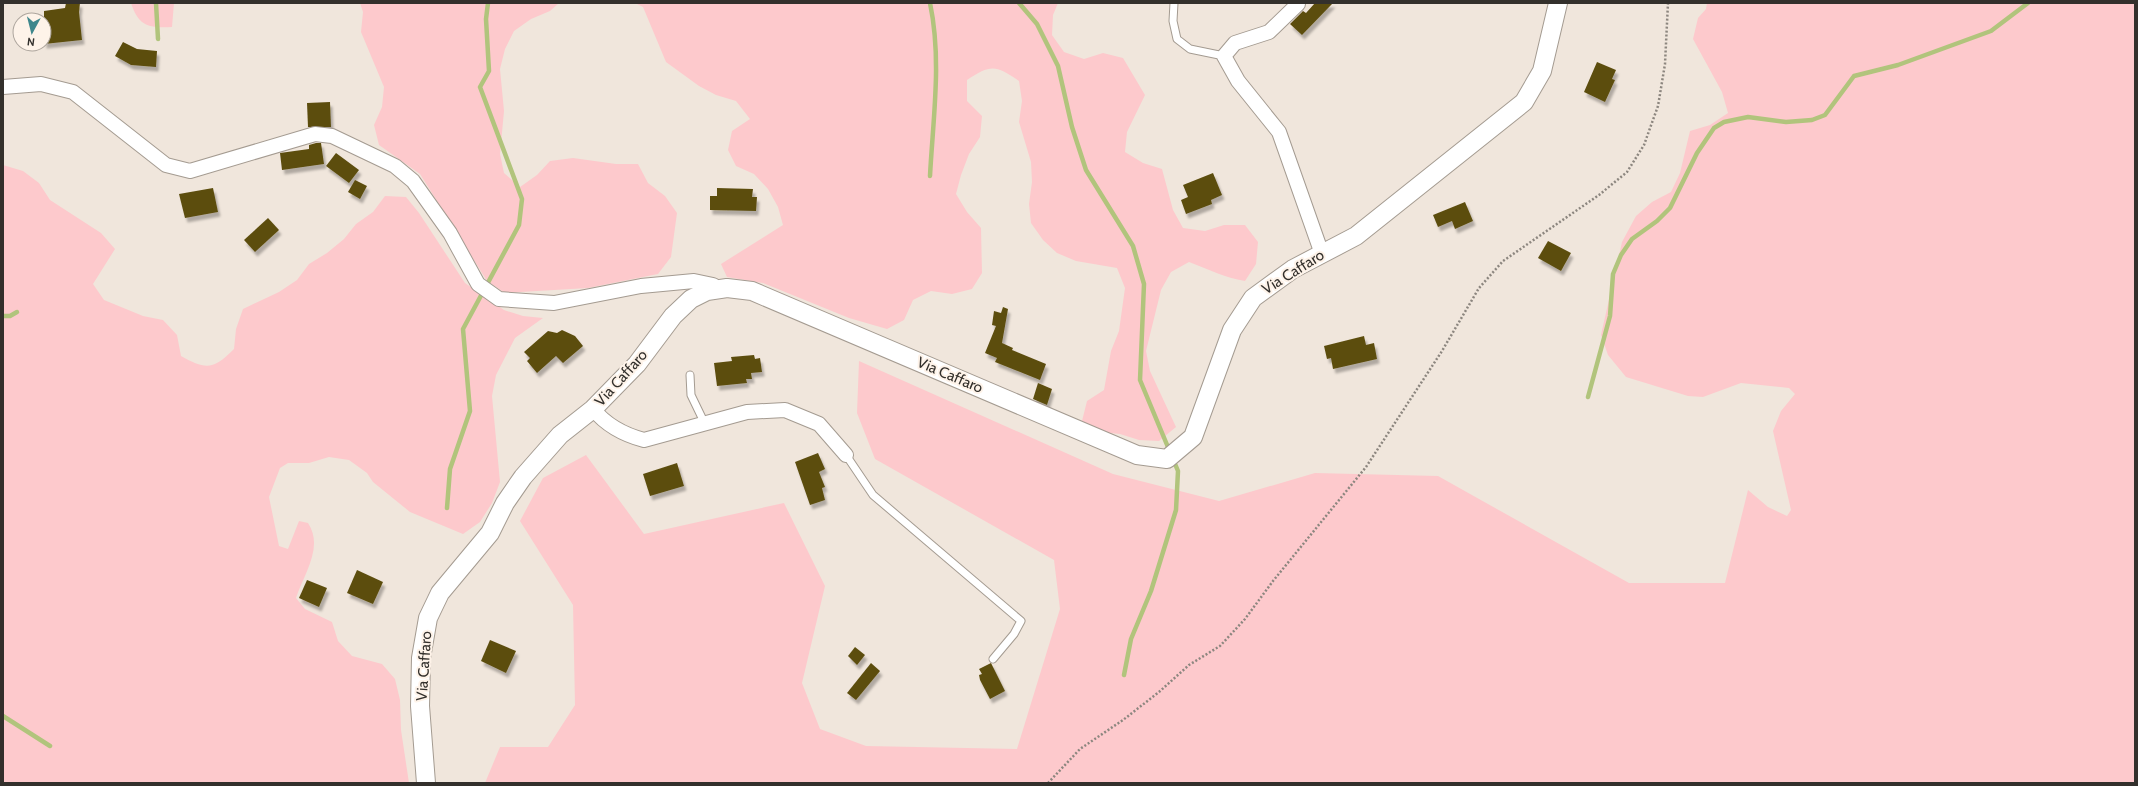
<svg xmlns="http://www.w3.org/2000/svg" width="2138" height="786" font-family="Cabin,sans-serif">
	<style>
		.green { fill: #fdc9cc }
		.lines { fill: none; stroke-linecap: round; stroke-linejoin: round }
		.stream { stroke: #b1c47c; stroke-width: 4.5 }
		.building { fill: #5c4d11; filter: url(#shadow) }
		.service-casing { stroke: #a49b91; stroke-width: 9 }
		.minor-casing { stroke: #a49b91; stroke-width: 16 }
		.tertiary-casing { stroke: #a49b91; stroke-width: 20 }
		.path { stroke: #8c867f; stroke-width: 2.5; stroke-dasharray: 2 2; stroke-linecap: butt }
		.service { stroke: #fff; stroke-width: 7 }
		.minor { stroke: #fff; stroke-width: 14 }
		.tertiary { stroke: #fff; stroke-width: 18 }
		.labels { text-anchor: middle; stroke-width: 4; stroke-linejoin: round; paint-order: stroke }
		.street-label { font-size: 15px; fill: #33302c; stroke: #fef3e9 }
	</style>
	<defs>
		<filter id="shadow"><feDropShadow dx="2.5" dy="4.5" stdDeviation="1" flood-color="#0004"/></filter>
	</defs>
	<rect width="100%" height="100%" fill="#f0e6dc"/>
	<g class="green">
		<path d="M 131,3 L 174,3 L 172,27 C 149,28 139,27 131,3 Z"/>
		<polygon points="360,3 559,3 550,11 531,19 514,31 505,49 500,69 504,111 500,154 504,173 520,187 537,175 550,161 573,158 616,164 638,164 648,183 665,196 677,213 671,257 658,274 588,288 505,293 487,281 420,174 379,145 374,125 382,107 384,87 361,32 363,12"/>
		<path d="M 635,3 L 1058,3 L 1053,15 L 1052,35 L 1064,52 L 1084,59 L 1103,53 L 1123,58 L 1145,95 L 1127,132 L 1125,152 L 1143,163 L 1162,169 L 1173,210 L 1183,228 L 1205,231 L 1224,225 L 1245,225 L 1258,242 L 1256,264 L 1245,281 C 1225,278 1208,269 1189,262 L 1171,272 L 1161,290 L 1146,351 L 1150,371 L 1176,427 L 1159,441 L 1139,440 L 1120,434 L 1100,432 L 1082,421 L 1087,401 L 1104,390 L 1111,351 L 1119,331 L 1125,288 L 1117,268 L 1076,261 L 1057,253 L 1043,240 L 1031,223 L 1029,204 L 1032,182 L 1031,162 L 1019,122 L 1022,101 L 1019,81 C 996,65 991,64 967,80 L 967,101 L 982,116 L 980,137 L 969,154 L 961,175 L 956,194 L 967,212 L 981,228 L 982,273 L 972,289 L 952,294 L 931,291 L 913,300 L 904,320 L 887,329 L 849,318 L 763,283 L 727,277 L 721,264 L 783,225 L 778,207 L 768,189 L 754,174 L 736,166 L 728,150 L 732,131 L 750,119 L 736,101 L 716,95 L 699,86 L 666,62 L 643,7 Z"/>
		<polygon points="1707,3 2135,3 2135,783 485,783 500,747 548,747 575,705 573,605 520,521 543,478 586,455 644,534 784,503 825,586 802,683 820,729 866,746 1017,749 1060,609 1054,560 875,459 857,413 859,361 1113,474 1219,501 1315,473 1438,476 1629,583 1725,583 1748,490 1768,507 1787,516 1791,510 1773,431 1781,411 1795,394 1789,388 1741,383 1703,397 1688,396 1626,377 1608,355 1601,335 1622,242 1636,216 1652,202 1671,192 1680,173 1690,131 1710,125 1728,113 1722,92 1693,39 1698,18 1706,9"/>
		<path d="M 3,165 L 23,171 L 39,183 L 50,200 L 101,233 L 115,249 L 93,284 L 104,300 L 143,316 L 163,320 L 177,335 L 181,356 C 206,370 213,370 234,349 L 236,329 L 243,309 L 279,292 L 297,280 L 309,264 L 327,253 L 344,239 L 356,224 L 373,212 L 385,196 L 406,197 L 419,213 L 465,283 L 504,310 L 523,316 L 543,318 L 515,338 L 496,375 L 492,396 L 500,482 L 492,503 L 480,522 L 463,534 L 410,512 L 373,482 L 367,473 L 349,460 L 329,457 L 309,463 L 288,463 L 280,468 L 269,497 L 279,546 L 288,549 L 299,521 L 308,523 C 324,547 304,574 296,598 L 305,609 L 332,622 L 338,641 L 352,656 L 382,664 L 395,679 L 400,700 L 401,730 L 409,783 L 3,783 Z"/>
	</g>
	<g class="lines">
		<g class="stream">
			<polyline points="156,3 158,39"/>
			<path d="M 930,3 C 942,60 933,118 930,176"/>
			<polyline points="1019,3 1037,24 1058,66 1072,127 1086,170 1133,246 1144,284 1140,380 1170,452"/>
			<polyline points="3,316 10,316 17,312"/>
			<polyline points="1588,397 1610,316 1613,274 1621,255 1632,239 1657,221 1670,208 1697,153 1714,128 1724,122 1748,117 1786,122 1812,120 1825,115 1854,76 1898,65 1991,31 2028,3"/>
			<polyline points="447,508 450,469 470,411 463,329 519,225 522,199 480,87 489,71 486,19 488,3"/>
			<polyline points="1124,675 1131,639 1151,591 1176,510 1178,471 1173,459"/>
			<polyline points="3,716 50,746"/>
		</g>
	</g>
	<g class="building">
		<polygon points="66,3 80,3 79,12 82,40 44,44 44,11 65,8"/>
		<polygon points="1315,3 1333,3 1302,35 1290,24 1303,11 1306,13"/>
		<polygon points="123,42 137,49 157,51 156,67 131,65 115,56"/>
		<polygon points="1597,62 1616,70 1612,79 1615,80 1605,102 1584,92"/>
		<polygon points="330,102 331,127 308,127 307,103"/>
		<polygon points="316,143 321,143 324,164 282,170 280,153 309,149 309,145"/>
		<polygon points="336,153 359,170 349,183 326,166"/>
		<polygon points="1213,173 1222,195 1211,200 1212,204 1186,214 1181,200 1188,197 1183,185"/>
		<polygon points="355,180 367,186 360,199 348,192"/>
		<polygon points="213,188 218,212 185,218 179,194"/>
		<polygon points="717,188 753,189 752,197 757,197 756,211 710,210 710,196 717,196"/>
		<polygon points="1465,202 1473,221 1455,229 1452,221 1438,227 1433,215"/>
		<polygon points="268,218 279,230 255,252 244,240"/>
		<polygon points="1548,241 1571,253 1561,271 1538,258"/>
		<polygon points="1003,307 1008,309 1002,343 1013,348 1012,350 1046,364 1040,380 995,362 997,358 985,353 996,326 992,325 994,311 1001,313"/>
		<polygon points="562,330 575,336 583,346 563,363 556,356 537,373 527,361 530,358 524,352 548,331 557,333"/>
		<polygon points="1364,336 1366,345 1374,343 1377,359 1333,369 1331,358 1327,359 1324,346"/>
		<polygon points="754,355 755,359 760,358 762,372 751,373 752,379 746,379 747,383 717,386 714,363 732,361 731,357"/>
		<polygon points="1038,383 1052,389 1047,405 1033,399"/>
		<polygon points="818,453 825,469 819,472 825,487 822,488 825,500 810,505 795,462"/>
		<polygon points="677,463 684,486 650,496 643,474"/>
		<polygon points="357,570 383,582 373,604 347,593"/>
		<polygon points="307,580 327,588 319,607 299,598"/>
		<polygon points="490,640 516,651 506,673 481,661"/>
		<polygon points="855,647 865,655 857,665 848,656"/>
		<polygon points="871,663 880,671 856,700 847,693"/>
		<polygon points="991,663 1005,691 990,699 980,680 979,675 982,674 979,669"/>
	</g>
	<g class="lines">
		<defs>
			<g id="service">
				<polyline points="1174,3 1173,21 1177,39 1190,49 1224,56"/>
				<polyline points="690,375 691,395 704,422"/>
				<polyline points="846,455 873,495 1021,621 1014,634 993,659"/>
			</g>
			<g id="minor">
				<polyline points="1298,4 1269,32 1235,43 1224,56 1238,81 1279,132 1322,254"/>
				<polyline points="3,87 41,84 73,92 166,165 190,171 315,134 332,136 395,166 413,181 450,233 478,284 499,299 554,303 641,286 694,281 713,285 719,290"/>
				<path d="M 593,409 C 606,425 625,435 644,440 L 747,412 L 785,410 L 819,424 L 846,455"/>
			</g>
			<polyline id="tertiary" points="426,783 420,706 421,658 428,618 440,593 490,533 505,503 523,477 560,435 593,409 637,364 673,316 691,299 707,291 727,288 752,291 1137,455 1167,459 1193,437 1232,330 1253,298 1293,269 1356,236 1524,102 1542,71 1558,3"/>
		</defs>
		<use href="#service" class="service-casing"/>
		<use href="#minor" class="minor-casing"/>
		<use href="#tertiary" class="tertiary-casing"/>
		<polyline class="path" points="1048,783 1080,749 1123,720 1159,692 1189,665 1220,646 1245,619 1273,581 1366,467 1442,351 1479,288 1503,261 1599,195 1627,172 1644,145 1658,106 1665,64 1668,3"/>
		<use href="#service" class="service"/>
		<use href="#minor" class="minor"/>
		<use href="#tertiary" class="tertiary"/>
	</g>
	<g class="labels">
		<g class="street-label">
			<text transform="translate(1293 272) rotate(-32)" y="5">Via Caffaro</text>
			<text transform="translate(950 375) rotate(23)" y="5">Via Caffaro</text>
			<text transform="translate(621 378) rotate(-48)" y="5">Via Caffaro</text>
			<text transform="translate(424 666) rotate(-86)" y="5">Via Caffaro</text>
		</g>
	</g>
	<rect width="2138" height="786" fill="none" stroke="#33302c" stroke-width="8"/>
	<g transform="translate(32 32) rotate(187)"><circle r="19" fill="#fef3e9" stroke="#ada59d"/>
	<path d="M0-3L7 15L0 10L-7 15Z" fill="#3f878c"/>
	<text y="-6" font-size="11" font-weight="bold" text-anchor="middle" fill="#33302c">N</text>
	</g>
</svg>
